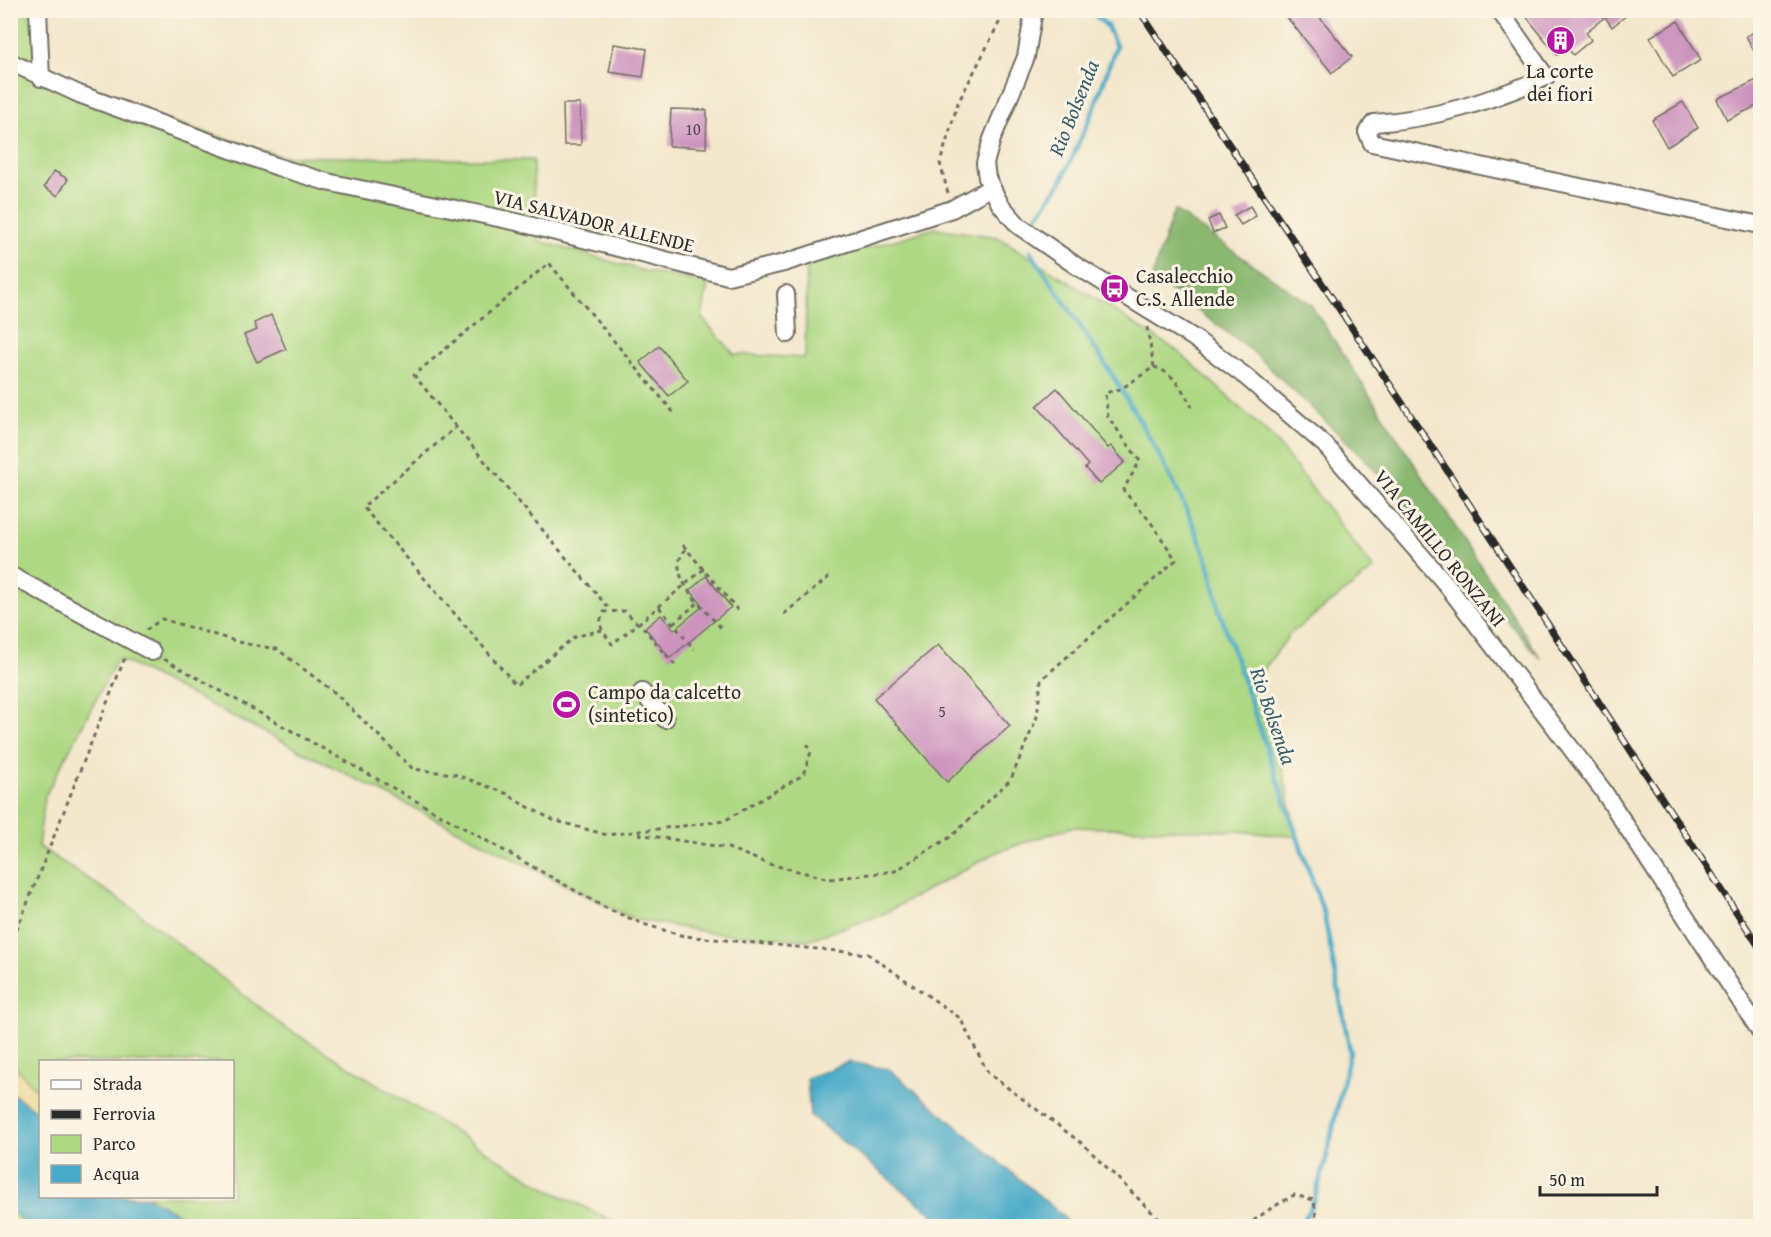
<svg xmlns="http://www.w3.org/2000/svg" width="1771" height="1237" font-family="'Gentium Book Plus',serif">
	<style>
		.green { fill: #aed883; stroke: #6c8257; stroke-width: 1.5; fill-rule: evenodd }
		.forest { fill: #8ab871; stroke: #5a724e; stroke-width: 1.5 }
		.sand { fill: #eeda9e; stroke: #8c8264; stroke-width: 1.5 }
		.water { fill: #48aac8; stroke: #3a6a7a; stroke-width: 1.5 }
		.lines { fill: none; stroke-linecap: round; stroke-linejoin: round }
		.stream { stroke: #48aac8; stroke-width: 4.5 }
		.building { fill: #cc93be }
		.minor-casing { stroke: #716d63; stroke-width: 20 }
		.path { stroke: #716d63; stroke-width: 3; stroke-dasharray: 4.5 4.5; stroke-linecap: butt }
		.minor { stroke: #fff; stroke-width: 16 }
		.rail-casing { stroke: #2b2b2b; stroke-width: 7 }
		.rail { stroke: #fcf5e5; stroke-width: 4.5; stroke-dasharray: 14; stroke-linecap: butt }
		.labels { text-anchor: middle; stroke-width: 6; stroke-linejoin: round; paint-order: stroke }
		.number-label { font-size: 16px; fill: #534550 }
		.poi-label { font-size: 20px; fill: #2b2b2b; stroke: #fcf5e5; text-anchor: start }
		.street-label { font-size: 20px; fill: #2b2b2b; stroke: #fcf5e5 }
		.water-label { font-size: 21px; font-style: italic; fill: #375e6a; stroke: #fcf5e5 }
	</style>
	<rect width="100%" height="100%" fill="#fcf5e5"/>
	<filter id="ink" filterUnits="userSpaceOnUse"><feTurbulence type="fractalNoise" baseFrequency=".0167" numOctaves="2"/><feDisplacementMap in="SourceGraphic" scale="12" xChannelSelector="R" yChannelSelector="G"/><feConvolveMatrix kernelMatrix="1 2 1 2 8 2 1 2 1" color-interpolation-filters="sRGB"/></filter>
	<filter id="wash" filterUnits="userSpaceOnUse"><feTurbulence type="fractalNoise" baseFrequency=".008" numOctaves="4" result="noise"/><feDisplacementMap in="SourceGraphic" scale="24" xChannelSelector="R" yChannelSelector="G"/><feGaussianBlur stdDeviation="1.35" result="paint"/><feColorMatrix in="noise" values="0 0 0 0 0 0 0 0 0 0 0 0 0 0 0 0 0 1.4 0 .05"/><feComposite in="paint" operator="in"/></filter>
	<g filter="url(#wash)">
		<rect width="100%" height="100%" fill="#f3e7cc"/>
		<path class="green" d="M 10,11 L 40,11 L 43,81 L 280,156 L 533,160 L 534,205 L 539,241 L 644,271 L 708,283 L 702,318 L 734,354 L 805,358 L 807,266 L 935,228 L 998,237 L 1179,352 L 1274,439 L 1374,569 L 1290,634 L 1253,684 L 1282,766 L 1297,837 L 1236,831 L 1071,827 L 997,852 L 881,915 L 807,940 L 713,933 L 633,919 L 118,658 L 45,796 L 38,846 L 131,907 L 283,1026 L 549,1190 L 623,1226 L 11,1226 ZM 40,1062 L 232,1062 L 232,1196 L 40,1196 Z"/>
		<polygon class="forest" points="1174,210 1311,305 1541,659 1366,460 1251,350 1152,277"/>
		<polygon class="sand" points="10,1061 40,1094 40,1114 11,1092"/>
		<g class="water">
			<polygon points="848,1062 889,1069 1062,1215 1069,1226 947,1226 810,1115 807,1078"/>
			<polygon points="10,1092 40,1114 40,1196 148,1197 200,1226 29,1226 11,1211"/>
		</g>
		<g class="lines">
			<g class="stream">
				<polyline points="1035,219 1061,182 1094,109 1116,46 1107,26 1089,10"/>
				<path d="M 1030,251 C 1095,347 1164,447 1206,556 C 1212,573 1215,592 1219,610 L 1324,914 L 1350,1051 L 1326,1159 L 1314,1200 L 1301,1226"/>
			</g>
		</g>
		<g id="blocks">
			<g class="building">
				<polygon points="1281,10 1314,10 1352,57 1332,73"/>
				<polygon points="1521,10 1633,10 1612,27 1605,17 1586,32 1591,40 1573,55 1567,47 1557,55"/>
				<polygon points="1678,21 1701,60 1673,77 1650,37"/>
				<polygon points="1761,29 1761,64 1746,36"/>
				<polygon points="614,44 647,49 643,77 609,72"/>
				<polygon points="1761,78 1761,104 1727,120 1717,99"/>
				<polygon points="1683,102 1698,128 1667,147 1652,120"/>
				<polygon points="563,104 580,104 581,145 564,145"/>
				<polygon points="671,109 707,110 706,148 669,146"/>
				<polygon points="54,171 68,179 58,196 44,187"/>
				<polygon points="1250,206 1256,216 1241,225 1234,215"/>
				<polygon points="1219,215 1225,228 1213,233 1208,220"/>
				<polygon points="271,315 286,349 257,362 244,335 257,330 254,323"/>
				<polygon points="659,346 688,381 669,396 640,362"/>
				<polygon points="1057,388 1108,448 1111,446 1125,462 1099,484 1085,468 1088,465 1037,406"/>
				<polygon points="706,576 731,607 670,658 645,628 661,615 674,630 703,606 690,590"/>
				<polygon points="938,645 1010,726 947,782 874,698"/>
			</g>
		</g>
	</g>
	<g filter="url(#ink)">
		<use href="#blocks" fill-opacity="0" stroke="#716d63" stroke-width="1.5"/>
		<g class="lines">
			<defs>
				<g id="minor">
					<polyline points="38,10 41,78"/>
					<polyline points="1034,10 1026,57 992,139 985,163 987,178 1000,204 1019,226 1075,265 1194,338 1245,376 1325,445 1446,584 1602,789 1760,1031"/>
					<path d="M 1499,10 L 1546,77 C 1490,101 1436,119 1374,123 L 1367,132 L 1372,143 L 1760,225"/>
					<polyline points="10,62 79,94 278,167 327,182 517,222 728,276 784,263 952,209 990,188"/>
					<polyline points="786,294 788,334"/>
					<polyline points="10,575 152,652"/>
					<polyline points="642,692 665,719"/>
				</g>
			</defs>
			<use href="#minor" class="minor-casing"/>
			<g class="path">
				<polyline points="948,193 940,163 958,103 999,23 999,10"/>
				<path d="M 1154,367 C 1175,373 1182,390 1192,407"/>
				<polyline points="456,427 414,375 549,263 674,413"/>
				<polyline points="683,545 740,613"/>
				<path d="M 686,549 C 662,574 706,610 721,628"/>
				<polyline points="659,607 694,649"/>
				<polyline points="784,614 829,577"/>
				<polyline points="673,623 699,602"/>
				<polyline points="146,630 162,619 242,643 277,649 334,692 413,769 454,774 508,794 517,801 553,820 607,835 724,821 803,775 811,752 806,741"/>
				<polyline points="602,630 600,622 604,612 625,611 638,624 612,644 602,630 574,637 516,685 363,507 456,427 610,610"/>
				<polyline points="164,659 606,908 643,924 684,936 868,954 960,1018 988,1073 1084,1145 1166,1226"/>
				<polyline points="675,665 639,623 704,569"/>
				<polyline points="638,834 728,848 769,864 830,879 895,871 952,836 1011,779 1037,717 1041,680 1176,560 1150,521 1123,490 1140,461 1108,417 1105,393 1121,389 1154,367 1147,327"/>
				<polyline points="10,947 126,655"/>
				<polyline points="1246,1226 1270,1209 1294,1195 1314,1200 1317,1226"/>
			</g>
			<use href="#minor" class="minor"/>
			<defs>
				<polyline id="rail" points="1139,10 1435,452 1760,948"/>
			</defs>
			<use href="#rail" class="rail-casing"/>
			<use href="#rail" class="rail"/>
		</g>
	</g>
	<defs>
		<symbol id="building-disc" viewBox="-11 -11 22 22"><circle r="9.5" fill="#b5179e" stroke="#fcf5e5"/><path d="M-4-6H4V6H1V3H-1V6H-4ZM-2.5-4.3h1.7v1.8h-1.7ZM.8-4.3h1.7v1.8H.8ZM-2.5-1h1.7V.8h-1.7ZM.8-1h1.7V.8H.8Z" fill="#fff"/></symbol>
		<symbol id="bus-disc" viewBox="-11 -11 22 22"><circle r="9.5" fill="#b5179e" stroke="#fcf5e5"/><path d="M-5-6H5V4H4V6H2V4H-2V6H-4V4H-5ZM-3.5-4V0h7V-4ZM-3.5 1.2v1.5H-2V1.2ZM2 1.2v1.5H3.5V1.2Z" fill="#fff"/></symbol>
		<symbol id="stadium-disc" viewBox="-11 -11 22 22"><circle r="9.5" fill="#b5179e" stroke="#fcf5e5"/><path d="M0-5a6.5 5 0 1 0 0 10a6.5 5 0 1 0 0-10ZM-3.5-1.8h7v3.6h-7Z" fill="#fff"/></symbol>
	</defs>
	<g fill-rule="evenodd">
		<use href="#building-disc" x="1544" y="24" width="33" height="33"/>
		<use href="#bus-disc" x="1098" y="272" width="33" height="33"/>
		<use href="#stadium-disc" x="550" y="688" width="33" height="33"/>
	</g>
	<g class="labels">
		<g class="number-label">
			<text x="693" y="135">10</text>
			<text x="942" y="717">5</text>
		</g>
		<g class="poi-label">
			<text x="1560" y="78" text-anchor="middle">La corte<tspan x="1560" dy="23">dei fiori</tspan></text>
			<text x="1136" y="283">Casalecchio<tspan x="1136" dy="23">C.S. Allende</tspan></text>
			<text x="588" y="699">Campo da calcetto<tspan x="588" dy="23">(sintetico)</tspan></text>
		</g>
		<g class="street-label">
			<text transform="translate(594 221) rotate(14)" y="7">VIA SALVADOR ALLENDE</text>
			<text transform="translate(1440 548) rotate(51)" y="7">VIA CAMILLO RONZANI</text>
		</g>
		<g class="water-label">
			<text transform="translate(1074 108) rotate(-68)" y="7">Rio Bolsenda</text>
			<text transform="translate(1273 716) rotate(71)" y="7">Rio Bolsenda</text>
		</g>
	</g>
	<rect width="1771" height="1237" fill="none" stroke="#fcf5e5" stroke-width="36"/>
	<rect x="39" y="1060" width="195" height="138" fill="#fcf5e5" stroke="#a8a49b" stroke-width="1.5"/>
	<rect x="51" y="1080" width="30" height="9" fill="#ffffff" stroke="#a8a49b" stroke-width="1.5"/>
	<text x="93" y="1090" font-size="18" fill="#2b2b2b">Strada</text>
	<rect x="51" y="1110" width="30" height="9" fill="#2b2b2b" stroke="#a8a49b" stroke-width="1.5"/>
	<text x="93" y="1120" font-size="18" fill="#2b2b2b">Ferrovia</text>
	<rect x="51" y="1135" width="30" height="18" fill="#aed883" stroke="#a8a49b" stroke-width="1.5"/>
	<text x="93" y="1150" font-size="18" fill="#2b2b2b">Parco</text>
	<rect x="51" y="1165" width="30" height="18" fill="#48aac8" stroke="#a8a49b" stroke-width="1.5"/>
	<text x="93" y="1180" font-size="18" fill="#2b2b2b">Acqua</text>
	<path d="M1540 1186v9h117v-9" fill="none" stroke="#2b2b2b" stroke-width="3"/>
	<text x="1549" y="1186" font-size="18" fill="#2b2b2b" stroke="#fcf5e5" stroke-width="4.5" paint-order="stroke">50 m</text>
</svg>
